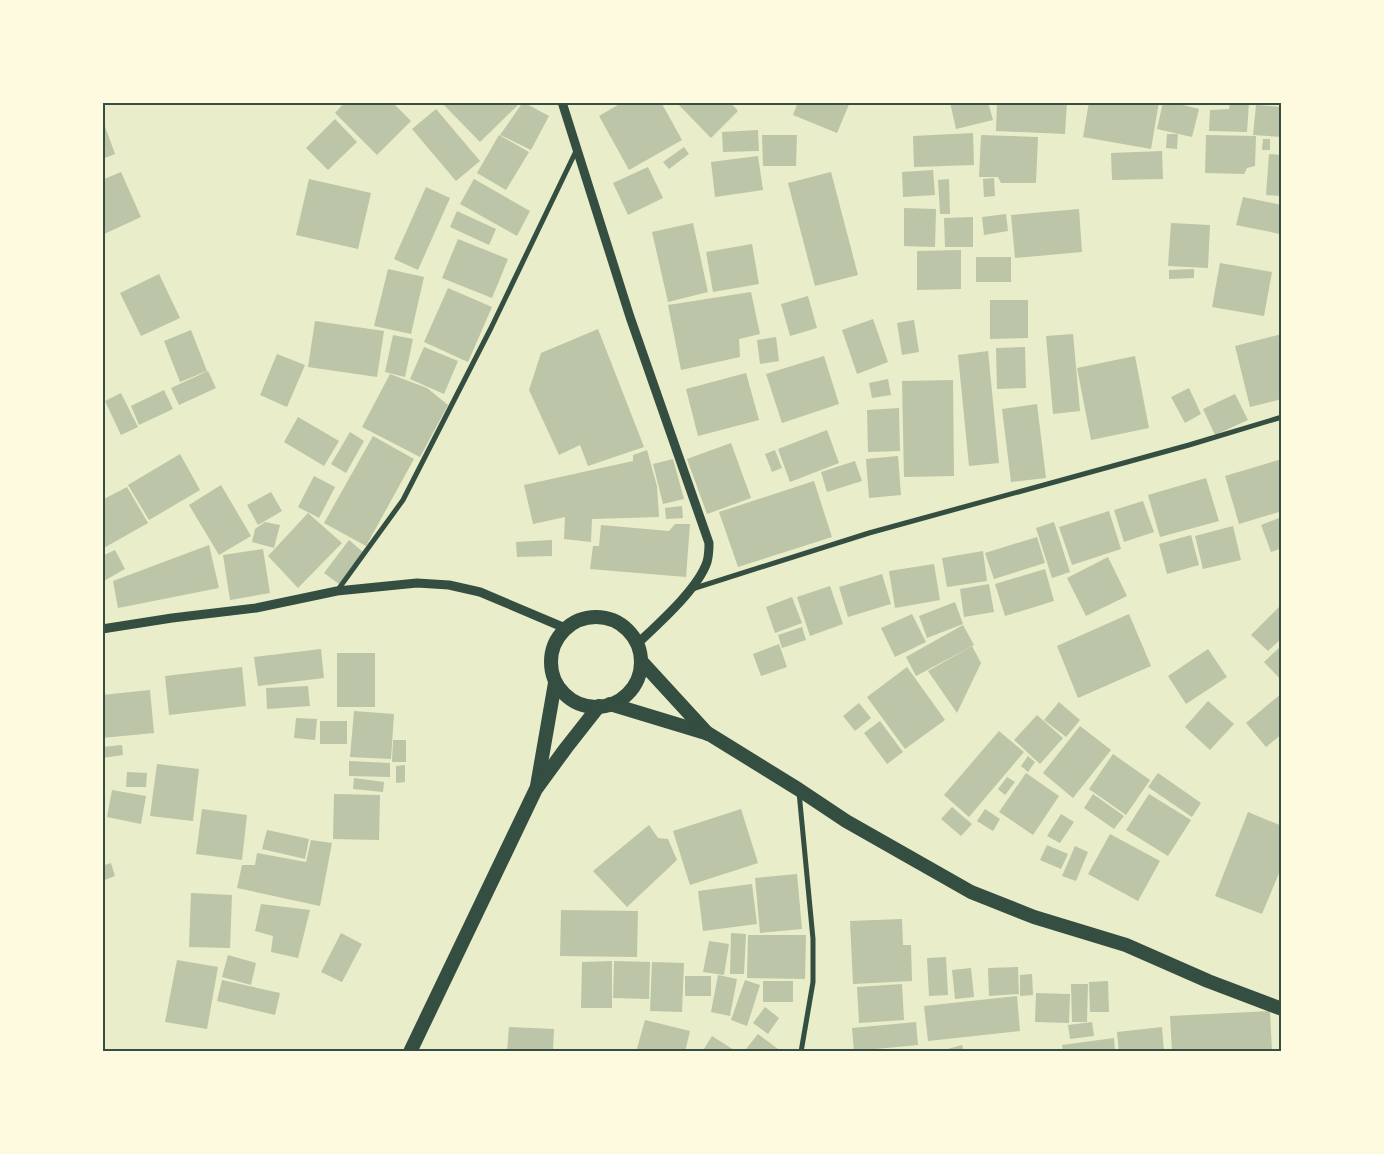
<svg xmlns="http://www.w3.org/2000/svg" width="1384" height="1154" font-family="'Archivo Narrow',sans-serif">
	<style>
		.building { fill: #bcc5a7 }
		.lines { fill: none; stroke-linecap: round; stroke-linejoin: round }
		.minor { stroke: #344e41; stroke-width: 5 }
		.tertiary { stroke: #344e41; stroke-width: 9 }
		.trunk { stroke: #344e41; stroke-width: 14 }
		.neatline { fill: none; stroke: #344e41; stroke-width: 2 }
	</style>
	<rect width="100%" height="100%" fill="#e9edc9"/>
	<g class="building">
		<polygon points="345,102 392,102 411,121 377,155 335,113"/>
		<polygon points="441,102 521,102 480,142"/>
		<polygon points="523,102 549,116 531,150 500,135"/>
		<polygon points="623,102 661,102 682,140 629,170 599,116"/>
		<polygon points="676,102 730,102 738,111 711,138"/>
		<polygon points="798,102 850,102 837,133 793,115"/>
		<polygon points="950,102 988,102 993,120 956,129"/>
		<polygon points="997,102 1067,102 1065,134 996,131"/>
		<polygon points="1089,102 1159,102 1151,149 1083,137"/>
		<polygon points="1163,102 1171,102 1199,109 1192,137 1157,129"/>
		<polygon points="1230,102 1249,102 1247,132 1209,131 1210,110 1229,109"/>
		<polygon points="1256,105 1282,107 1282,137 1253,135"/>
		<polygon points="436,109 480,161 456,181 412,129"/>
		<polygon points="335,119 357,142 328,170 306,148"/>
		<polygon points="103,121 115,154 102,159 102,122"/>
		<polygon points="758,130 759,151 723,152 722,132"/>
		<polygon points="973,133 974,165 914,167 913,136"/>
		<polygon points="1167,134 1178,134 1177,149 1166,148"/>
		<polygon points="499,135 529,152 506,190 477,173"/>
		<polygon points="762,135 797,135 796,166 763,166"/>
		<polygon points="981,135 1038,137 1036,183 1001,183 998,177 979,177"/>
		<polygon points="1206,135 1256,136 1255,166 1247,168 1244,174 1205,173"/>
		<polygon points="1263,139 1270,139 1270,150 1262,150"/>
		<polygon points="684,147 689,154 669,169 663,162"/>
		<polygon points="1162,151 1163,179 1112,180 1111,153"/>
		<polygon points="1269,154 1282,155 1282,196 1266,195"/>
		<polygon points="758,156 763,190 715,197 711,162"/>
		<polygon points="648,167 663,198 628,215 613,183"/>
		<polygon points="933,170 935,195 903,197 902,172"/>
		<polygon points="121,172 141,217 102,235 102,180"/>
		<polygon points="831,172 858,275 815,286 788,183"/>
		<polygon points="994,178 995,196 984,197 983,179"/>
		<polygon points="309,179 371,193 358,249 296,235"/>
		<polygon points="474,179 530,211 517,236 460,204"/>
		<polygon points="949,179 950,214 940,214 938,180"/>
		<polygon points="426,187 450,198 418,270 394,259"/>
		<polygon points="1243,197 1282,205 1280,234 1236,225"/>
		<polygon points="904,208 936,209 935,247 904,246"/>
		<polygon points="1079,209 1082,252 1015,258 1011,215"/>
		<polygon points="457,211 496,229 489,245 450,227"/>
		<polygon points="1006,214 1008,231 984,235 982,217"/>
		<polygon points="973,217 973,247 945,247 944,218"/>
		<polygon points="693,223 708,292 668,302 652,232"/>
		<polygon points="1171,223 1210,225 1208,268 1168,266"/>
		<polygon points="458,239 508,259 492,298 442,278"/>
		<polygon points="752,244 759,284 713,292 706,252"/>
		<polygon points="961,250 961,289 917,290 917,251"/>
		<rect x="976" y="257" width="35" height="25"/>
		<polygon points="1220,263 1272,272 1264,316 1212,307"/>
		<polygon points="388,269 424,277 411,334 374,326"/>
		<polygon points="1194,269 1194,278 1169,279 1169,270"/>
		<polygon points="159,274 180,318 141,336 120,293"/>
		<polygon points="448,288 492,307 468,362 424,342"/>
		<polygon points="751,292 760,334 739,339 740,357 681,370 668,305"/>
		<polygon points="808,296 817,328 790,336 781,304"/>
		<polygon points="990,300 1028,300 1028,338 990,339"/>
		<polygon points="873,319 888,362 857,374 842,330"/>
		<polygon points="914,320 919,352 902,355 897,323"/>
		<polygon points="315,321 384,331 377,377 308,367"/>
		<polygon points="598,329 644,447 588,466 580,445 559,455 529,390 541,353"/>
		<polygon points="191,330 207,371 180,382 164,341"/>
		<polygon points="1073,334 1080,411 1053,414 1046,336"/>
		<polygon points="1282,334 1282,399 1250,407 1235,346"/>
		<polygon points="393,335 413,339 405,377 385,372"/>
		<polygon points="776,337 779,361 760,364 757,340"/>
		<polygon points="424,347 458,361 444,394 410,379"/>
		<polygon points="1025,347 1026,388 997,389 996,348"/>
		<polygon points="988,351 999,463 969,466 958,355"/>
		<polygon points="277,354 305,365 287,407 260,395"/>
		<polygon points="824,356 839,404 782,423 766,374"/>
		<polygon points="1135,356 1149,428 1091,440 1077,368"/>
		<polygon points="208,371 216,388 179,405 171,388"/>
		<polygon points="746,373 759,420 698,436 686,389"/>
		<polygon points="390,374 427,388 448,405 420,457 362,427"/>
		<polygon points="888,379 891,395 872,398 869,383"/>
		<polygon points="953,380 954,476 904,477 902,381"/>
		<polygon points="1189,388 1201,414 1185,423 1171,397"/>
		<polygon points="164,390 173,409 139,425 131,406"/>
		<polygon points="121,393 138,427 121,435 105,401"/>
		<polygon points="1235,394 1248,420 1215,435 1203,409"/>
		<polygon points="1037,404 1046,478 1011,482 1002,409"/>
		<polygon points="899,408 900,451 868,452 867,410"/>
		<polygon points="298,417 339,441 324,466 284,442"/>
		<polygon points="827,430 839,463 790,482 778,449"/>
		<polygon points="350,432 364,441 346,473 331,464"/>
		<polygon points="373,436 414,459 366,546 324,523"/>
		<polygon points="731,443 751,498 707,514 687,459"/>
		<polygon points="647,450 657,486 659,517 592,519 591,542 564,539 565,517 533,524 524,485 633,461 633,455"/>
		<polygon points="775,450 782,468 772,472 765,454"/>
		<polygon points="180,454 200,490 149,520 128,485"/>
		<polygon points="898,456 901,495 869,498 866,459"/>
		<polygon points="673,459 684,499 663,504 653,464"/>
		<polygon points="1282,459 1282,511 1239,524 1225,476"/>
		<polygon points="855,461 862,481 827,492 821,472"/>
		<polygon points="314,476 335,487 319,518 298,507"/>
		<polygon points="1206,478 1219,521 1160,537 1148,495"/>
		<polygon points="814,481 832,537 738,567 719,512"/>
		<polygon points="221,485 251,536 219,555 189,505"/>
		<polygon points="127,487 148,523 102,549 102,500"/>
		<polygon points="271,492 282,511 258,525 247,505"/>
		<polygon points="1143,501 1154,532 1124,542 1114,510"/>
		<polygon points="682,506 683,518 666,519 665,508"/>
		<polygon points="1109,511 1121,549 1072,565 1059,527"/>
		<polygon points="308,513 342,543 298,588 268,556"/>
		<polygon points="1282,517 1282,548 1271,552 1261,525"/>
		<polygon points="265,522 280,525 274,548 252,542 255,529"/>
		<polygon points="1054,522 1070,572 1052,578 1036,528"/>
		<polygon points="675,524 690,524 686,577 590,569 593,546 599,546 601,525 669,531"/>
		<polygon points="1233,526 1241,560 1203,569 1195,536"/>
		<polygon points="1191,535 1199,565 1167,574 1159,544"/>
		<polygon points="1037,537 1045,563 994,579 985,553"/>
		<polygon points="349,540 363,552 339,584 324,573"/>
		<polygon points="552,540 552,556 517,557 516,542"/>
		<polygon points="209,545 219,588 118,608 113,581"/>
		<polygon points="263,549 270,593 230,600 223,555"/>
		<polygon points="115,550 125,569 102,582 102,556"/>
		<polygon points="983,551 987,581 947,587 942,558"/>
		<polygon points="1108,557 1127,596 1086,616 1067,578"/>
		<polygon points="934,564 940,600 895,608 889,571"/>
		<polygon points="1045,569 1054,601 1005,616 995,584"/>
		<polygon points="882,574 891,604 848,617 839,587"/>
		<polygon points="989,584 994,612 964,617 960,589"/>
		<polygon points="830,586 843,624 810,636 797,597"/>
		<polygon points="792,597 802,623 775,633 766,607"/>
		<polygon points="955,602 963,624 927,638 919,616"/>
		<polygon points="1282,604 1282,638 1268,651 1251,635"/>
		<polygon points="912,614 926,642 895,657 881,628"/>
		<polygon points="1129,614 1151,666 1078,698 1057,646"/>
		<polygon points="963,625 974,645 916,676 906,657"/>
		<polygon points="802,627 806,640 782,648 778,635"/>
		<polygon points="779,644 787,667 761,676 753,654"/>
		<polygon points="1282,645 1282,681 1264,662"/>
		<polygon points="972,646 981,663 957,713 928,671"/>
		<polygon points="321,649 324,678 258,686 254,657"/>
		<polygon points="1208,649 1227,677 1186,704 1168,676"/>
		<rect x="337" y="653" width="38" height="54"/>
		<polygon points="242,667 246,706 169,715 165,676"/>
		<polygon points="907,667 945,720 905,749 867,697"/>
		<polygon points="308,686 310,706 267,709 266,688"/>
		<polygon points="150,690 154,733 102,738 102,695"/>
		<polygon points="1282,693 1282,734 1266,747 1246,723"/>
		<polygon points="1208,701 1234,724 1210,750 1185,727"/>
		<polygon points="1059,702 1080,720 1066,737 1044,720"/>
		<polygon points="859,703 871,718 855,731 843,716"/>
		<polygon points="354,711 394,714 391,759 350,757"/>
		<polygon points="1037,715 1063,738 1040,764 1014,740"/>
		<polygon points="296,718 317,719 315,740 294,738"/>
		<rect x="320" y="721" width="27" height="23"/>
		<polygon points="880,721 903,752 887,764 864,733"/>
		<polygon points="1080,726 1111,750 1073,798 1043,773"/>
		<polygon points="999,731 1024,752 969,817 944,795"/>
		<polygon points="393,740 406,740 406,762 392,762"/>
		<polygon points="122,745 123,755 102,758 102,747"/>
		<polygon points="1113,754 1150,780 1126,815 1089,789"/>
		<polygon points="1028,756 1035,762 1028,772 1021,766"/>
		<polygon points="349,761 390,763 390,777 349,776"/>
		<polygon points="157,764 199,769 193,821 150,816"/>
		<polygon points="405,765 405,782 396,783 396,766"/>
		<polygon points="127,772 147,773 146,787 126,787"/>
		<polygon points="1026,773 1059,796 1033,835 999,812"/>
		<polygon points="1158,773 1201,803 1192,817 1148,787"/>
		<polygon points="1007,777 1015,782 1005,795 998,789"/>
		<polygon points="354,778 384,782 383,792 353,789"/>
		<polygon points="112,790 146,796 141,824 107,817"/>
		<polygon points="334,794 380,795 379,840 333,839"/>
		<polygon points="1093,794 1124,816 1114,829 1084,808"/>
		<polygon points="1149,794 1191,820 1168,856 1126,830"/>
		<polygon points="952,807 972,824 961,836 941,819"/>
		<polygon points="202,809 247,815 242,860 196,854"/>
		<polygon points="741,809 758,863 690,885 673,831"/>
		<polygon points="985,809 1000,819 993,831 977,821"/>
		<polygon points="1248,812 1282,826 1282,866 1262,914 1215,896"/>
		<polygon points="1061,814 1074,822 1060,843 1047,836"/>
		<polygon points="649,825 658,838 668,839 677,860 627,907 593,871"/>
		<polygon points="267,830 309,839 305,859 262,849"/>
		<polygon points="1110,834 1160,861 1138,901 1088,874"/>
		<polygon points="311,840 332,843 320,906 237,888 242,865 255,865 257,853 306,862"/>
		<polygon points="1047,845 1068,854 1061,869 1040,860"/>
		<polygon points="1075,846 1088,852 1076,881 1062,876"/>
		<polygon points="111,863 115,876 102,881 102,866"/>
		<polygon points="797,874 802,929 760,933 755,878"/>
		<polygon points="752,884 757,924 703,931 698,891"/>
		<polygon points="191,893 232,895 230,948 189,947"/>
		<polygon points="261,904 310,910 298,958 271,952 273,936 255,931"/>
		<polygon points="561,910 638,911 637,957 560,956"/>
		<polygon points="902,919 903,945 911,945 912,981 853,984 850,921"/>
		<polygon points="341,933 362,944 342,982 321,972"/>
		<polygon points="731,933 746,934 744,974 730,974"/>
		<polygon points="748,935 806,935 805,979 747,978"/>
		<polygon points="709,941 729,944 724,975 703,972"/>
		<polygon points="228,955 256,963 251,985 222,977"/>
		<polygon points="946,957 948,995 929,996 927,958"/>
		<polygon points="177,960 218,967 207,1029 165,1022"/>
		<polygon points="612,961 612,1008 581,1008 582,962"/>
		<polygon points="614,961 650,962 649,999 613,998"/>
		<polygon points="652,962 684,963 682,1012 650,1011"/>
		<polygon points="1018,967 1019,994 989,996 988,968"/>
		<polygon points="971,968 974,997 955,999 952,970"/>
		<polygon points="1032,974 1033,995 1020,996 1020,975"/>
		<polygon points="718,975 737,979 730,1016 711,1012"/>
		<rect x="685" y="976" width="26" height="20"/>
		<polygon points="222,980 280,993 275,1015 217,1001"/>
		<polygon points="745,980 760,985 747,1026 731,1020"/>
		<rect x="763" y="981" width="30" height="21"/>
		<polygon points="1108,981 1109,1012 1090,1012 1089,982"/>
		<polygon points="902,984 904,1020 859,1023 857,987"/>
		<polygon points="1071,984 1088,984 1087,1022 1072,1022"/>
		<polygon points="1036,993 1070,994 1069,1023 1035,1022"/>
		<polygon points="1017,996 1020,1031 928,1041 924,1006"/>
		<polygon points="765,1007 779,1018 768,1034 753,1023"/>
		<polygon points="1270,1011 1272,1052 1172,1052 1170,1016"/>
		<polygon points="645,1020 690,1031 685,1052 636,1052"/>
		<polygon points="916,1022 918,1045 854,1051 852,1028"/>
		<polygon points="1092,1022 1094,1036 1070,1039 1068,1025"/>
		<polygon points="509,1027 554,1029 553,1052 507,1052"/>
		<polygon points="1162,1027 1164,1052 1119,1052 1117,1032"/>
		<polygon points="758,1034 782,1052 749,1052 746,1049"/>
		<polygon points="712,1036 737,1052 702,1052"/>
		<polygon points="1114,1038 1115,1052 1063,1052 1062,1045"/>
		<polygon points="962,1045 964,1052 941,1052 941,1051"/>
	</g>
	<g class="lines">
		<g class="minor">
			<polyline points="692,589 869,533 1189,445 1282,417"/>
			<polyline points="337,591 403,500 491,328 577,149"/>
			<polyline points="799,792 813,939 813,982 801,1052"/>
		</g>
		<g class="tertiary">
			<path d="M 562,102 L 630,317 L 709,543 C 709,549 709,555 707,562 C 698,589 658,624 637,644"/>
			<polyline points="102,629 172,618 256,608 337,591 417,583 449,585 480,592 565,628"/>
		</g>
		<g class="trunk">
			<circle cx="596" cy="662" r="45"/>
			<polyline points="641,661 708,734"/>
			<polyline points="610,704 709,734 798,789 846,821 971,892 1034,917 1126,945 1208,981 1282,1009"/>
			<polyline points="537,786 555,683"/>
			<polyline points="410,1052 536,789 566,748 599,706"/>
		</g>
	</g>
	<rect width="1384" height="1154" fill="none" stroke="#fefae0" stroke-width="208"/>
	<rect x="104" y="104" width="1176" height="946" class="neatline"/>
</svg>
